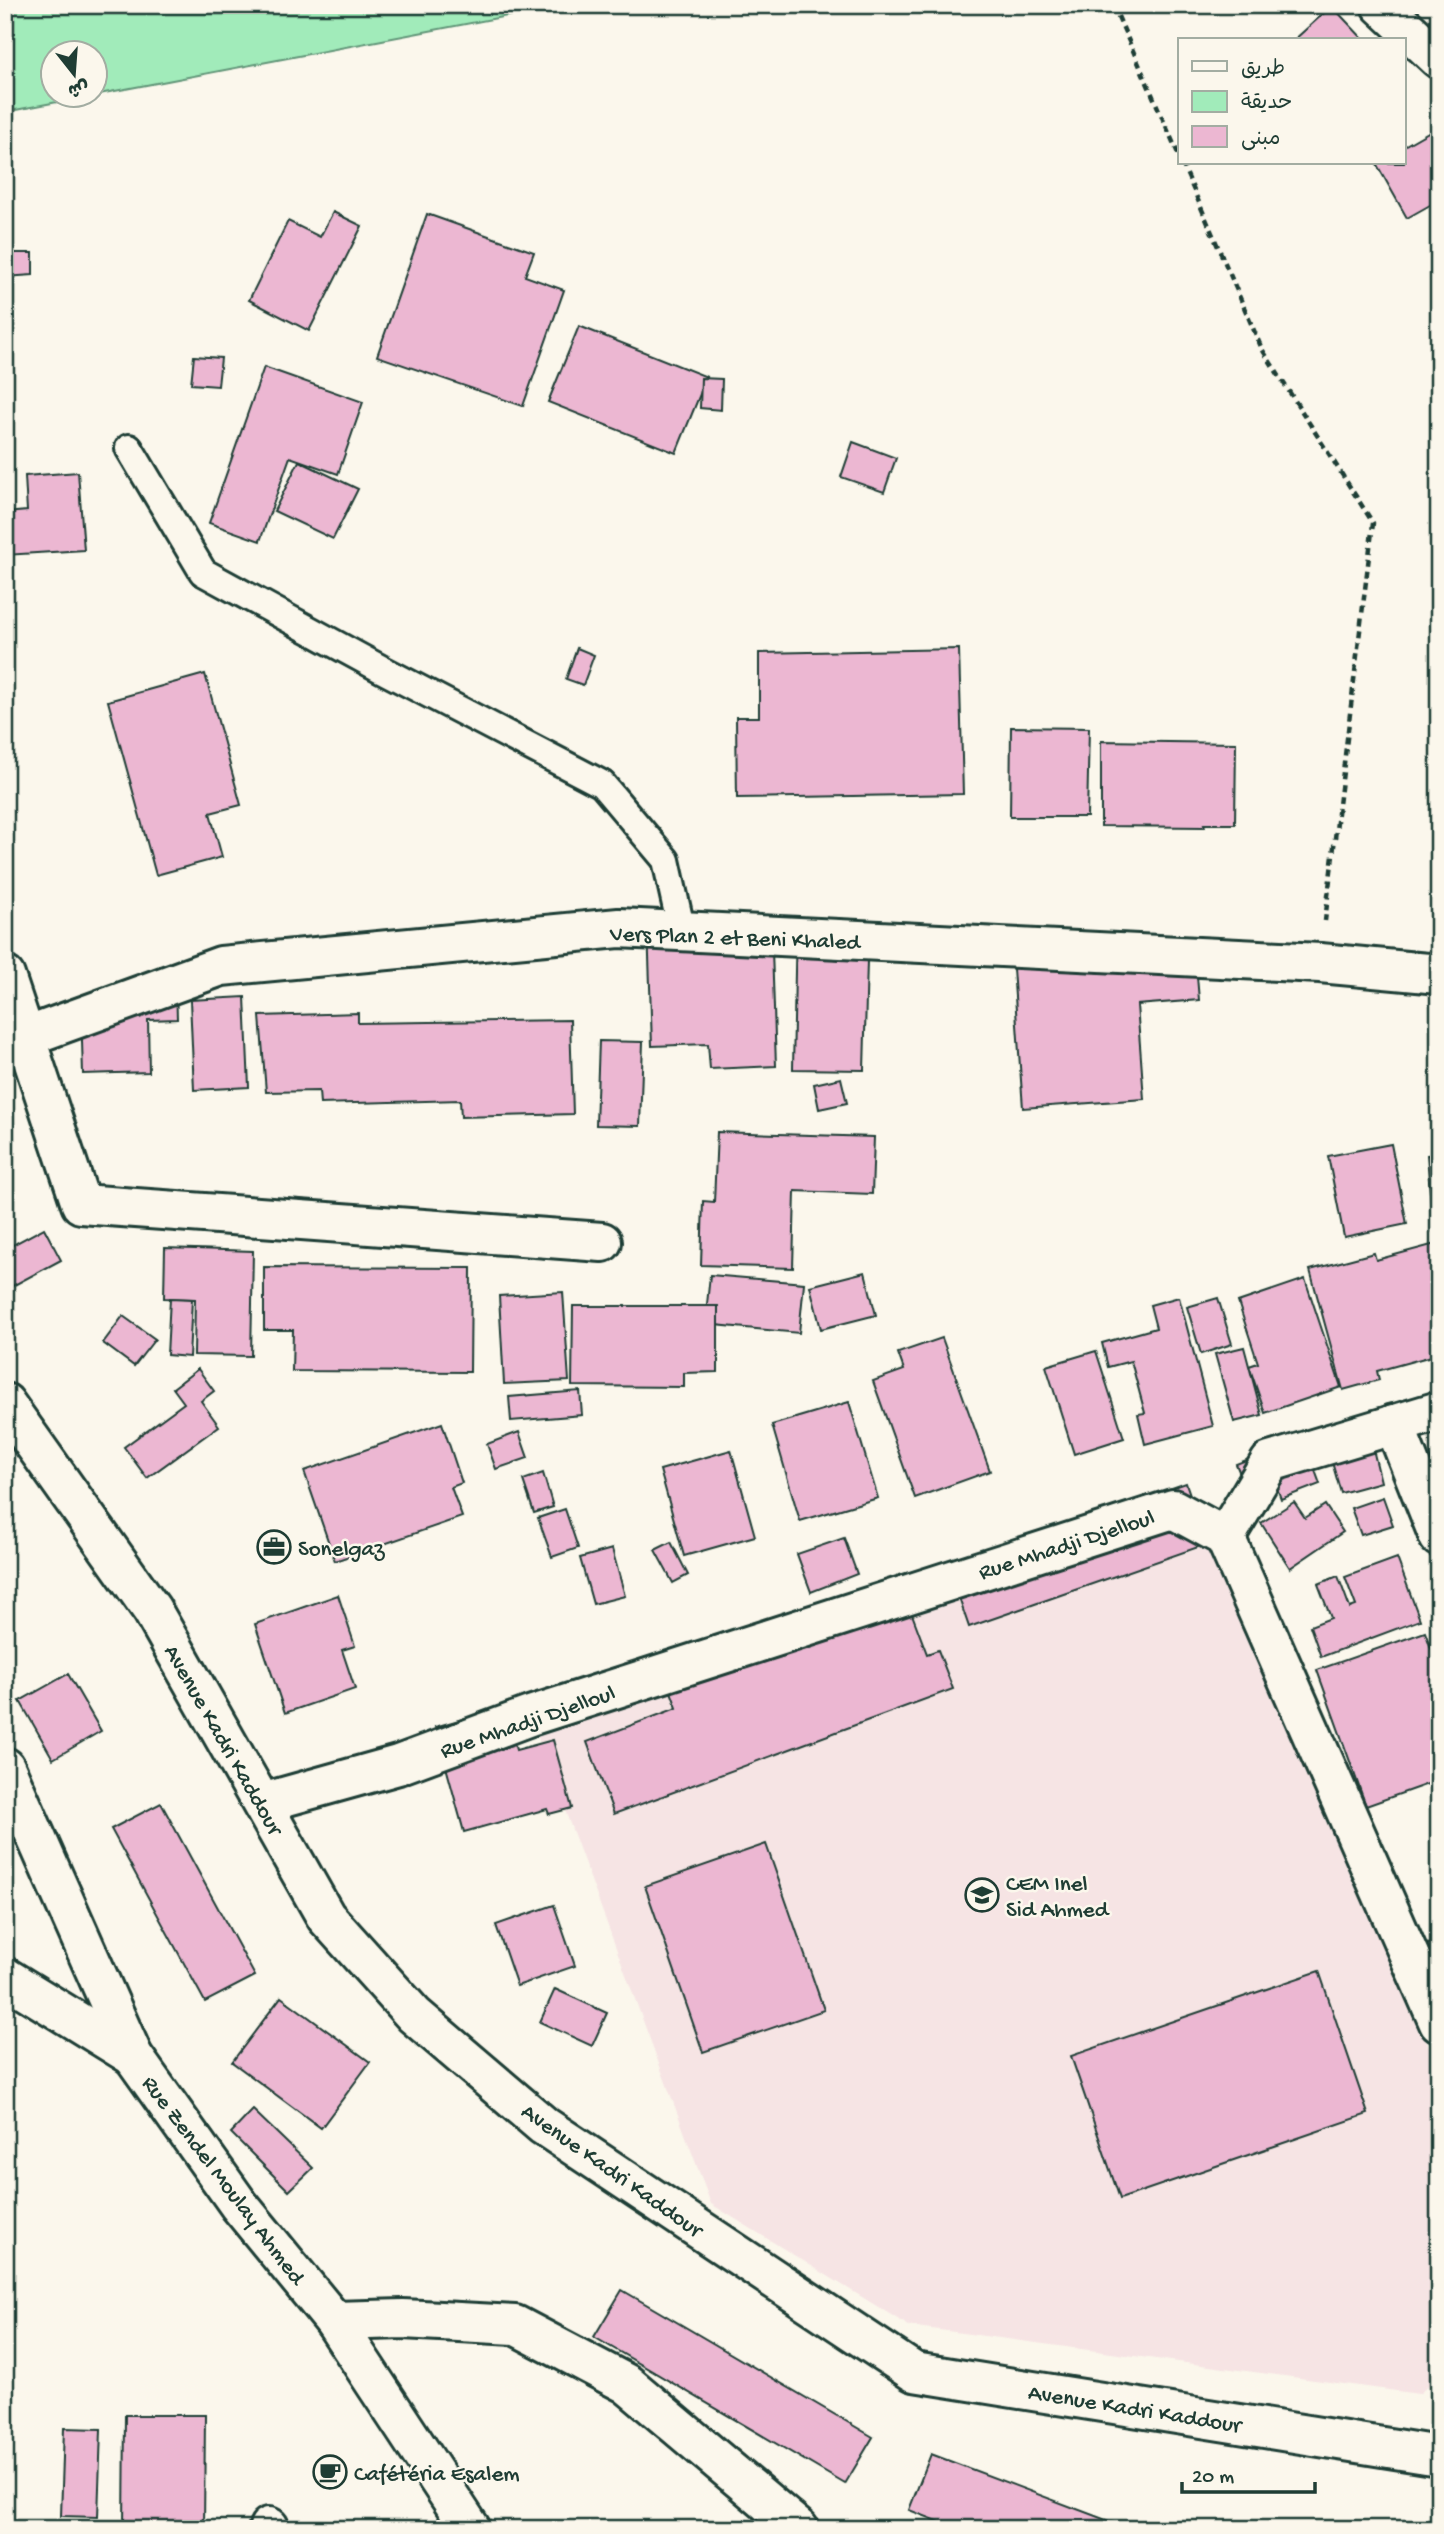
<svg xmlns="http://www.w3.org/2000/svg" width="1444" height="2534" font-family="'Gochi Hand','Playpen Sans Arabic',sans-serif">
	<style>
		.built { fill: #f6e4e4 }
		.green { fill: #a1ebba; stroke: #609477; stroke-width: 2; fill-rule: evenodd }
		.building { fill: #ecb7d2; stroke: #1f3d34; stroke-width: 2 }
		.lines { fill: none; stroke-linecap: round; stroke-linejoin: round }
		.service-casing { stroke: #1f3d34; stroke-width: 32 }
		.minor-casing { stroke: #1f3d34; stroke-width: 44 }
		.secondary-casing { stroke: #1f3d34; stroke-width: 44 }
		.path { stroke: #1f3d34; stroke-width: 4.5; stroke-dasharray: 7 5; stroke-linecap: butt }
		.service { stroke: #fbf7ec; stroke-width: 26 }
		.minor { stroke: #fbf7ec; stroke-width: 38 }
		.secondary { stroke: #fbf7ec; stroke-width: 38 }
		.labels { text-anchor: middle; stroke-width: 5; stroke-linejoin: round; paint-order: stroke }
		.street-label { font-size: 23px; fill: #1f3d34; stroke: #fbf7ec }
		.poi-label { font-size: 23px; fill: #1f3d34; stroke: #fbf7ec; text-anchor: start }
	</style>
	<rect width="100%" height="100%" fill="#fbf7ec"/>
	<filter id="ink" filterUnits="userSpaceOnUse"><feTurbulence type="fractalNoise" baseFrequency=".0143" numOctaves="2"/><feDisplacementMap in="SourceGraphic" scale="14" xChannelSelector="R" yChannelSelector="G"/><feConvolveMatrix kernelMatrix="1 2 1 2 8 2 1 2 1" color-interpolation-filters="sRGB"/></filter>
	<g filter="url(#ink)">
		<polygon class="built" points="1173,1509 1225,1537 1439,2073 1439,2376 1419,2394 909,2326 711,2204 530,1716"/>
		<path class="green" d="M 5,5 L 565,5 L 5,112 ZM 52,52 L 94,52 L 94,94 L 52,94 Z"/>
		<g class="building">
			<polygon points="1332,6 1364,40 1294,40"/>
			<polygon points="1439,126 1439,200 1407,218 1376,163 1404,163 1404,146"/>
			<polygon points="333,212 362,226 309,331 249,300 288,221 320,237"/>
			<polygon points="427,214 534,252 525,276 564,290 523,406 377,356"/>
			<polygon points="5,253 33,253 33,275 5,277"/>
			<polygon points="579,326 707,377 676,453 548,402"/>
			<polygon points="194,356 221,358 218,386 191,384"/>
			<polygon points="264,367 363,402 338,474 290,457 260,541 209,523"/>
			<polygon points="701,378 722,379 721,410 700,408"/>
			<polygon points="853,442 896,458 884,492 841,477"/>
			<polygon points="299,461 358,489 333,539 274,511"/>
			<polygon points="78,472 84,550 5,555 5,513 27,511 25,476"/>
			<polygon points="577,648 594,655 583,685 566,679"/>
			<polygon points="959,649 963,794 737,798 736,717 759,717 759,653"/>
			<polygon points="205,674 241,805 210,813 222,857 156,875 108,701"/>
			<polygon points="1011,727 1089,728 1087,817 1010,817"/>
			<polygon points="1101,741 1236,743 1235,824 1204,824 1205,827 1101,826"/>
			<polygon points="771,921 776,1066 710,1069 708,1044 652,1046 648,926"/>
			<polygon points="796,923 868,924 864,1070 793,1069"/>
			<polygon points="1194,941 1199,1000 1137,1005 1144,1099 1023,1108 1012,955"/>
			<polygon points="176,987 177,1019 148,1020 149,1072 83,1074 81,1008"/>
			<polygon points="245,997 249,1087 194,1090 190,1000"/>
			<polygon points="358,1013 358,1023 570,1020 573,1114 461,1117 460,1100 320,1104 319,1091 266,1092 260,1016"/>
			<polygon points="599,1041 643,1042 640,1126 596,1125"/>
			<polygon points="841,1078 847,1103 819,1109 814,1084"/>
			<polygon points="717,1132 874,1137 872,1194 795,1191 793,1268 701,1265 703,1201 714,1202"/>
			<polygon points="1391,1144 1407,1224 1344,1237 1328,1156"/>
			<polygon points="1439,1154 1439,1232 1433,1232 1427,1155"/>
			<polygon points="44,1228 61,1260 5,1290 5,1249"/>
			<polygon points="1439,1243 1439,1354 1377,1371 1379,1380 1343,1390 1310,1270 1374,1253 1376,1260"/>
			<polygon points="165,1248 253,1251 251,1356 194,1355 195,1299 164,1298"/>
			<polygon points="264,1267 471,1268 470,1372 292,1371 293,1330 264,1330"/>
			<polygon points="865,1272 876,1315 821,1329 810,1286"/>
			<polygon points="710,1275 804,1283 799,1333 705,1324"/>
			<polygon points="1305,1279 1341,1387 1265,1413 1249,1366 1258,1363 1238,1302"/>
			<polygon points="563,1292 569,1381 504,1384 499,1296"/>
			<polygon points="1179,1297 1213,1426 1145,1444 1138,1414 1145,1413 1131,1361 1108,1367 1102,1343 1156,1328 1150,1305"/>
			<polygon points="170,1298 192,1299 189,1357 167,1355"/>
			<polygon points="1218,1298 1232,1344 1201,1354 1187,1307"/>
			<polygon points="573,1306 718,1306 718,1372 684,1373 684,1387 572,1386"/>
			<polygon points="123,1316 155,1339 134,1366 103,1343"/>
			<polygon points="942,1338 990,1471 915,1498 873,1381 904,1370 898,1353"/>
			<polygon points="1244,1347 1262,1415 1234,1422 1215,1354"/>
			<polygon points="1096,1351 1124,1438 1074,1454 1046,1366"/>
			<polygon points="198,1369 214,1391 201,1401 219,1426 147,1478 124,1447 184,1403 173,1388"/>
			<polygon points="580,1391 582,1415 511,1421 509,1397"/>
			<polygon points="849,1402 878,1498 800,1521 772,1425"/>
			<polygon points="442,1423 462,1483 451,1487 462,1517 335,1561 304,1471"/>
			<polygon points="519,1432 528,1458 496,1469 487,1444"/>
			<polygon points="1303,1438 1320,1484 1281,1499 1276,1485 1249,1496 1236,1464"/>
			<polygon points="1371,1441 1381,1482 1341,1493 1329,1452"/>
			<polygon points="731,1450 755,1536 684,1556 660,1470"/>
			<polygon points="543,1473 553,1507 534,1513 523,1480"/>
			<polygon points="1186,1483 1207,1544 969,1627 948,1566"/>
			<polygon points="1383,1497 1393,1525 1361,1535 1351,1508"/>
			<polygon points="1294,1502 1305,1518 1325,1505 1343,1532 1290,1568 1261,1523"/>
			<polygon points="565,1509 578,1548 552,1557 538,1518"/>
			<polygon points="844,1538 857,1574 811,1592 797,1554"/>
			<polygon points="671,1542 688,1575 673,1583 655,1550"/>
			<polygon points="612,1549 625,1596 593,1604 580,1558"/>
			<polygon points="1397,1558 1420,1620 1321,1657 1310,1626 1331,1618 1318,1584 1338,1576 1350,1608 1356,1606 1345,1577"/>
			<polygon points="898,1577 927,1654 938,1650 953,1689 614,1814 587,1742 677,1708 661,1664"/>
			<polygon points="338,1595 355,1646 342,1650 355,1689 285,1713 255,1624"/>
			<polygon points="1425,1632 1439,1669 1439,1780 1366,1806 1317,1670"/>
			<polygon points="68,1674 101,1731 53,1759 20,1701"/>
			<polygon points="504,1707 516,1750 553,1740 572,1808 549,1814 547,1809 464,1832 435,1727"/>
			<polygon points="161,1803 255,1976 205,2002 111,1829"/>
			<polygon points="766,1844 824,2010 703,2052 645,1886"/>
			<polygon points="554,1905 575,1966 517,1986 496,1925"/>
			<polygon points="1439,1941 1439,1976 1428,1944"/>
			<polygon points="1319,1971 1368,2114 1120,2199 1071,2056"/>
			<polygon points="555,1989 607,2013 592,2046 540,2022"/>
			<polygon points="281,1997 370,2062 321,2128 232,2062"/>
			<polygon points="253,2110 313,2168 289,2191 231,2133"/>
			<polygon points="622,2290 873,2437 845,2484 594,2337"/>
			<polygon points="125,2415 205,2415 204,2529 124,2529"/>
			<polygon points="64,2428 101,2429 98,2517 61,2516"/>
			<polygon points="931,2454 1130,2529 958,2529 909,2510"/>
		</g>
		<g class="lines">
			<defs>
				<polyline id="service" points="129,448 203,572 383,670 602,784 666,860 682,932"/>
				<g id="minor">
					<polyline points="1381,5 1439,59"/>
					<polyline points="5,976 81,1204 602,1242"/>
					<polyline points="5,1049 23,1038 221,966 619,928 1320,963 1439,974"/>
					<polyline points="5,1403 152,1610 326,1917 414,2015 544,2126 914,2372 1439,2456"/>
					<polyline points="1394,1424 1439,1537"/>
					<polyline points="1225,1537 1270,1462 1439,1411"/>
					<polyline points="262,1803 398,1765 530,1716 1173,1509 1225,1537 1439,2023"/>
					<polyline points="5,1977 133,2056"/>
					<polyline points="334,2321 403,2319 515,2325 627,2384 799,2529"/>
					<polyline points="269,2529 269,2527"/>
				</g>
				<polyline id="secondary" points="5,1767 133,2056 239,2205 334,2321 471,2529"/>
			</defs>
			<use href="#service" class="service-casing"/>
			<use href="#minor" class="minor-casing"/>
			<use href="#secondary" class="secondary-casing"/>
			<g class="path">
				<polyline points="1113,5 1180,158"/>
				<polyline points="1182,163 1262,349 1373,523 1325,921"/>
			</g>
			<use href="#service" class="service"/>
			<use href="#minor" class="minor"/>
			<use href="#secondary" class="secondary"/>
		</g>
	</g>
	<defs>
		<symbol id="office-ring" viewBox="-11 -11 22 22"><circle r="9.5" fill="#fbf7ec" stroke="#1f3d34" stroke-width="1.5"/><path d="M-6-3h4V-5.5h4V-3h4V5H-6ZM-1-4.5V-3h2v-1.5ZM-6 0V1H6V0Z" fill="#1f3d34"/></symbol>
		<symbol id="school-ring" viewBox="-11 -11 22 22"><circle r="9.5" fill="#fbf7ec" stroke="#1f3d34" stroke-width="1.5"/><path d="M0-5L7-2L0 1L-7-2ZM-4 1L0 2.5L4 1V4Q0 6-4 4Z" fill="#1f3d34"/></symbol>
		<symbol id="cafe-ring" viewBox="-11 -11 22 22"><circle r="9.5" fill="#fbf7ec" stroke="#1f3d34" stroke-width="1.5"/><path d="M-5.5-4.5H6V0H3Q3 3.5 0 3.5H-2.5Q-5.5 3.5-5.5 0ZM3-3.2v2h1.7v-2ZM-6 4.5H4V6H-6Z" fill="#1f3d34"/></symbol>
	</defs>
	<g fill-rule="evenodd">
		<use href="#office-ring" x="255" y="1528" width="38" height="38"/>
		<use href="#school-ring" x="963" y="1876" width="38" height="38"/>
		<use href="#cafe-ring" x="311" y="2453" width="38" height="38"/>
	</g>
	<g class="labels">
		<g class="street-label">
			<text transform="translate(735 936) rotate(2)" y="8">Vers Plan 2 et Beni Khaled</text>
			<text transform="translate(1066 1543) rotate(-18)" y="8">Rue Mhadji Djelloul</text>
			<text transform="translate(527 1720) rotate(-19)" y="8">Rue Mhadji Djelloul</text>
			<text transform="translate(225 1739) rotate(60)" y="8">Avenue Kadri Kaddour</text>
			<text transform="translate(613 2169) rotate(35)" y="8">Avenue Kadri Kaddour</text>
			<text transform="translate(225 2179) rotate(53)" y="8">Rue Zendel Moulay Ahmed</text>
			<text transform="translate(1135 2407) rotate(9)" y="8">Avenue Kadri Kaddour</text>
		</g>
		<g class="poi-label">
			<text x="298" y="1555">Sonelgaz</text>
			<text x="1006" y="1890">CEM Inel<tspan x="1006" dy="26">Sid Ahmed</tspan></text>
			<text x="354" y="2480">Cafétéria Esalem</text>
		</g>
	</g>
	<rect width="1444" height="2534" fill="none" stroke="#fbf7ec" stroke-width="28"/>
	<rect x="14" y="14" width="1416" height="2506" fill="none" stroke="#1f3d34" stroke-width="2.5" filter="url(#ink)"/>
	<rect x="1178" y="38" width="228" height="126" fill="#fbf7ec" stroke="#a3ada2" stroke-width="2"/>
	<rect x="1192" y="61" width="35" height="10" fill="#fbf7ec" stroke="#a3ada2" stroke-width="2"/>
	<text x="1241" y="74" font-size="21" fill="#1f3d34">طريق</text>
	<rect x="1192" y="91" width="35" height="21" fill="#a1ebba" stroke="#a3ada2" stroke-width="2"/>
	<text x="1241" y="108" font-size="21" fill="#1f3d34">حديقة</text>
	<rect x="1192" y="126" width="35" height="21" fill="#ecb7d2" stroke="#a3ada2" stroke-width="2"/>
	<text x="1241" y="144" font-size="21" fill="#1f3d34">مبنى</text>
	<g transform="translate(74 74) rotate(163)"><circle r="33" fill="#fbf7ec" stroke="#a3ada2" stroke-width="2"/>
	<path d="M0-5L12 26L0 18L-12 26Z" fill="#1f3d34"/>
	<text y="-10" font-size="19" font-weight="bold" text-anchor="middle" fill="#1f3d34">ش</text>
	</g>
	<path d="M1182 2482v10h133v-10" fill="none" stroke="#1f3d34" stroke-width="3.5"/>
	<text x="1192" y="2482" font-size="21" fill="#1f3d34" stroke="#fbf7ec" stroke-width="5" paint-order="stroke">20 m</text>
</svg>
